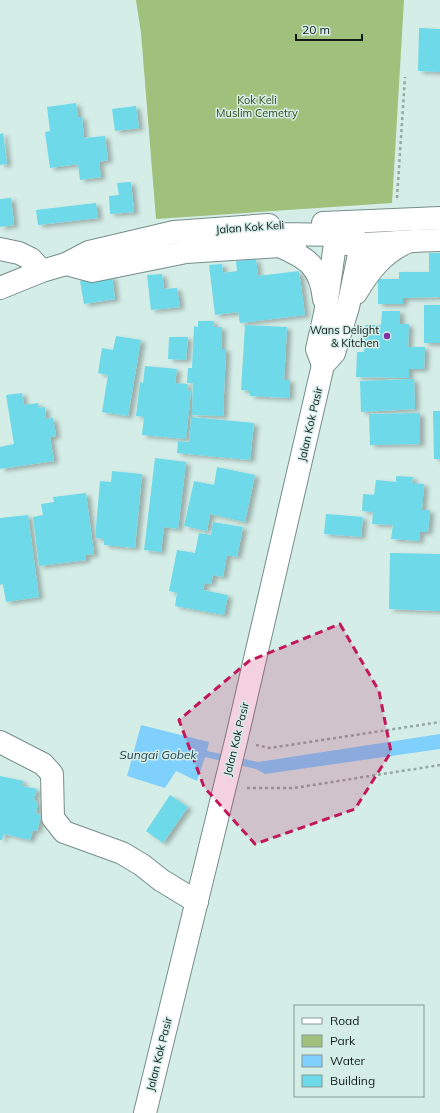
<svg xmlns="http://www.w3.org/2000/svg" width="440" height="1113" font-family="Mulish,sans-serif">
	<style>
		.green { fill: #a0c17c }
		.water { fill: #7fd0fd }
		.building { fill: #6ed9e9; filter: url(#shadow) }
		.lines { fill: none; stroke-linecap: round; stroke-linejoin: round }
		.minor-casing { stroke: #778e89; stroke-width: 24 }
		.path { stroke: #94a8a3; stroke-width: 2.5; stroke-dasharray: 3 3; stroke-linecap: butt }
		.minor { stroke: #fff; stroke-width: 22 }
		.marked { fill: #c2185b; fill-opacity: 0.2; stroke: #c2185b; stroke-width: 3; stroke-dasharray: 8 5; stroke-linejoin: round }
		.poi-dot { fill: #7f32a4; stroke: #d4ede7; stroke-width: 1.5 }
		.labels { text-anchor: middle; stroke-width: 3; stroke-linejoin: round; paint-order: stroke }
		.park-label { font-size: 11px; fill: #354b19; stroke: #d4ede7 }
		.street-label { font-size: 11px; fill: #121b1a; stroke: #d4ede7 }
		.poi-label { font-size: 11px; fill: #121b1a; stroke: #d4ede7; text-anchor: end }
		.water-label { font-size: 12px; font-style: italic; fill: #1b3f52; stroke: #d4ede7 }
	</style>
	<defs>
		<filter id="shadow"><feDropShadow dx="4.5" dy="2.5" stdDeviation="2" flood-color="#0004"/></filter>
	</defs>
	<rect width="100%" height="100%" fill="#d4ede7"/>
	<polygon class="green" points="136,0 404,0 392,203 156,219 141,33"/>
	<polygon class="water" points="141,725 209,742 207,751 258,762 440,734 440,749 265,774 256,769 205,757 197,781 176,771 165,788 127,776"/>
	<g class="building">
		<polygon points="419,28 440,29 440,72 418,71"/>
		<polygon points="76,103 78,117 82,117 84,138 105,136 108,160 99,162 101,177 80,180 78,164 50,168 45,132 50,131 47,107"/>
		<polygon points="136,106 139,128 115,131 112,109"/>
		<polygon points="3,133 7,164 0,165 0,134"/>
		<polygon points="131,182 134,212 110,214 109,196 119,195 117,183"/>
		<polygon points="11,198 14,225 0,227 0,199"/>
		<polygon points="96,203 98,218 38,225 36,210"/>
		<polygon points="429,253 440,253 440,297 403,298 403,304 378,304 378,279 399,279 399,272 429,272"/>
		<polygon points="256,259 258,276 299,271 305,315 240,323 238,312 215,315 209,265 222,264 223,273 237,271 236,261"/>
		<polygon points="162,274 164,289 177,288 180,307 151,310 147,275"/>
		<polygon points="112,276 115,299 84,304 80,281"/>
		<rect x="424" y="305" width="16" height="38"/>
		<polygon points="382,311 400,311 400,324 409,324 408,347 425,347 424,369 409,369 409,378 356,377 357,352 364,352 365,325 381,325"/>
		<polygon points="198,321 214,321 213,327 222,327 221,349 226,349 223,416 192,415 193,383 187,383 188,368 192,368 194,326 198,327"/>
		<polygon points="245,325 287,327 284,380 290,380 289,398 250,396 250,391 241,390"/>
		<polygon points="116,336 141,340 128,416 102,412 108,375 98,373 102,348 113,350"/>
		<polygon points="169,337 188,337 186,360 168,359"/>
		<polygon points="145,366 177,369 175,383 188,384 187,390 191,391 186,439 142,435 144,417 136,416 140,382 143,383"/>
		<polygon points="414,379 415,409 361,412 360,381"/>
		<polygon points="22,393 24,405 38,403 39,408 45,407 46,419 53,418 56,436 50,437 54,461 0,469 0,447 14,444 6,395"/>
		<polygon points="433,411 440,411 440,459 434,459"/>
		<polygon points="420,413 420,444 370,445 369,414"/>
		<polygon points="191,417 254,423 250,460 177,453 178,441 189,442"/>
		<polygon points="155,458 186,462 178,529 164,527 161,552 144,550"/>
		<polygon points="217,467 255,475 245,522 210,514 207,531 184,526 194,481 214,485"/>
		<polygon points="112,471 142,474 135,548 104,545 104,539 95,538 100,481 111,482"/>
		<polygon points="396,476 413,477 412,483 424,484 422,510 430,510 428,532 420,532 419,541 391,539 393,525 372,524 373,512 362,511 363,494 374,495 376,480 396,482"/>
		<polygon points="86,493 94,554 86,555 86,560 39,566 33,517 43,515 41,504 54,502 53,497"/>
		<polygon points="326,514 363,517 361,537 324,534"/>
		<polygon points="28,515 39,597 6,602 3,584 0,585 0,518"/>
		<polygon points="213,522 243,527 237,557 227,555 223,577 213,575 211,584 205,583 203,590 228,595 224,615 175,606 177,593 169,591 177,550 195,553 199,533 211,535"/>
		<polygon points="390,553 440,554 440,611 389,609"/>
		<polygon points="0,776 23,781 22,786 37,789 34,800 38,803 36,813 41,816 37,831 33,830 30,840 4,834 2,840 0,840"/>
		<polygon points="170,795 188,807 163,843 146,831"/>
	</g>
	<g class="lines">
		<defs>
			<g id="minor">
				<polyline points="323,223 440,218"/>
				<path d="M 347,244 C 378,245 409,240 440,240"/>
				<path d="M 277,245 C 307,258 320,265 324,299"/>
				<polyline points="0,249 19,253 31,259 42,271"/>
				<polyline points="66,264 92,271 186,252 295,245"/>
				<polyline points="0,288 42,271 66,264 89,252 174,232 269,225"/>
				<path d="M 356,293 C 370,270 382,254 407,242"/>
				<polyline points="323,365 317,349 325,314 335,244 354,234"/>
				<polyline points="0,742 43,764 52,774 53,818 64,832 122,853 142,865 161,880 197,902"/>
				<polyline points="145,1113 236,741 323,365 334,353 348,307 361,245 349,236 340,235 282,234 255,226"/>
			</g>
		</defs>
		<use href="#minor" class="minor-casing"/>
		<g class="path">
			<polyline points="397,198 405,77"/>
			<polyline points="256,745 270,748 440,722"/>
			<polyline points="247,788 294,788 440,765"/>
		</g>
		<use href="#minor" class="minor"/>
	</g>
	<path class="marked" d="M 340,624 L 379,691 L 391,752 L 355,809 L 255,844 L 204,787 L 179,720 L 249,661 Z"/>
	<circle class="poi-dot" cx="387" cy="336" r="4"/>
	<g class="labels">
		<g class="park-label">
			<text x="257" y="104">Kok Keli<tspan x="257" dy="13">Muslim Cemetry</tspan></text>
		</g>
		<g class="street-label">
			<text transform="translate(250 227) rotate(-4)" y="4">Jalan Kok Keli</text>
			<text transform="translate(310 424) rotate(-77)" y="4">Jalan Kok Pasir</text>
			<text transform="translate(236 739) rotate(-76)" y="4">Jalan Kok Pasir</text>
			<text transform="translate(159 1054) rotate(-76)" y="4">Jalan Kok Pasir</text>
		</g>
		<g class="poi-label">
			<text x="379" y="334">Wans Delight<tspan x="379" dy="13">&amp; Kitchen</tspan></text>
		</g>
		<g class="water-label">
			<text x="158" y="759">Sungai Gobek</text>
		</g>
	</g>
	<rect x="294" y="1005" width="130" height="92" fill="#d4ede7" stroke="#869995"/>
	<rect x="302" y="1018" width="20" height="6" fill="#ffffff" stroke="#869995"/>
	<text x="330" y="1025" font-size="12" fill="#121b1a">Road</text>
	<rect x="302" y="1035" width="20" height="12" fill="#a0c17c" stroke="#869995"/>
	<text x="330" y="1045" font-size="12" fill="#121b1a">Park</text>
	<rect x="302" y="1055" width="20" height="12" fill="#7fd0fd" stroke="#869995"/>
	<text x="330" y="1065" font-size="12" fill="#121b1a">Water</text>
	<rect x="302" y="1075" width="20" height="12" fill="#6ed9e9" stroke="#869995"/>
	<text x="330" y="1085" font-size="12" fill="#121b1a">Building</text>
	<path d="M296 34v6h66v-6" fill="none" stroke="#121b1a" stroke-width="2"/>
	<text x="302" y="34" font-size="12" fill="#121b1a" stroke="#d4ede7" stroke-width="3" paint-order="stroke">20 m</text>
</svg>
